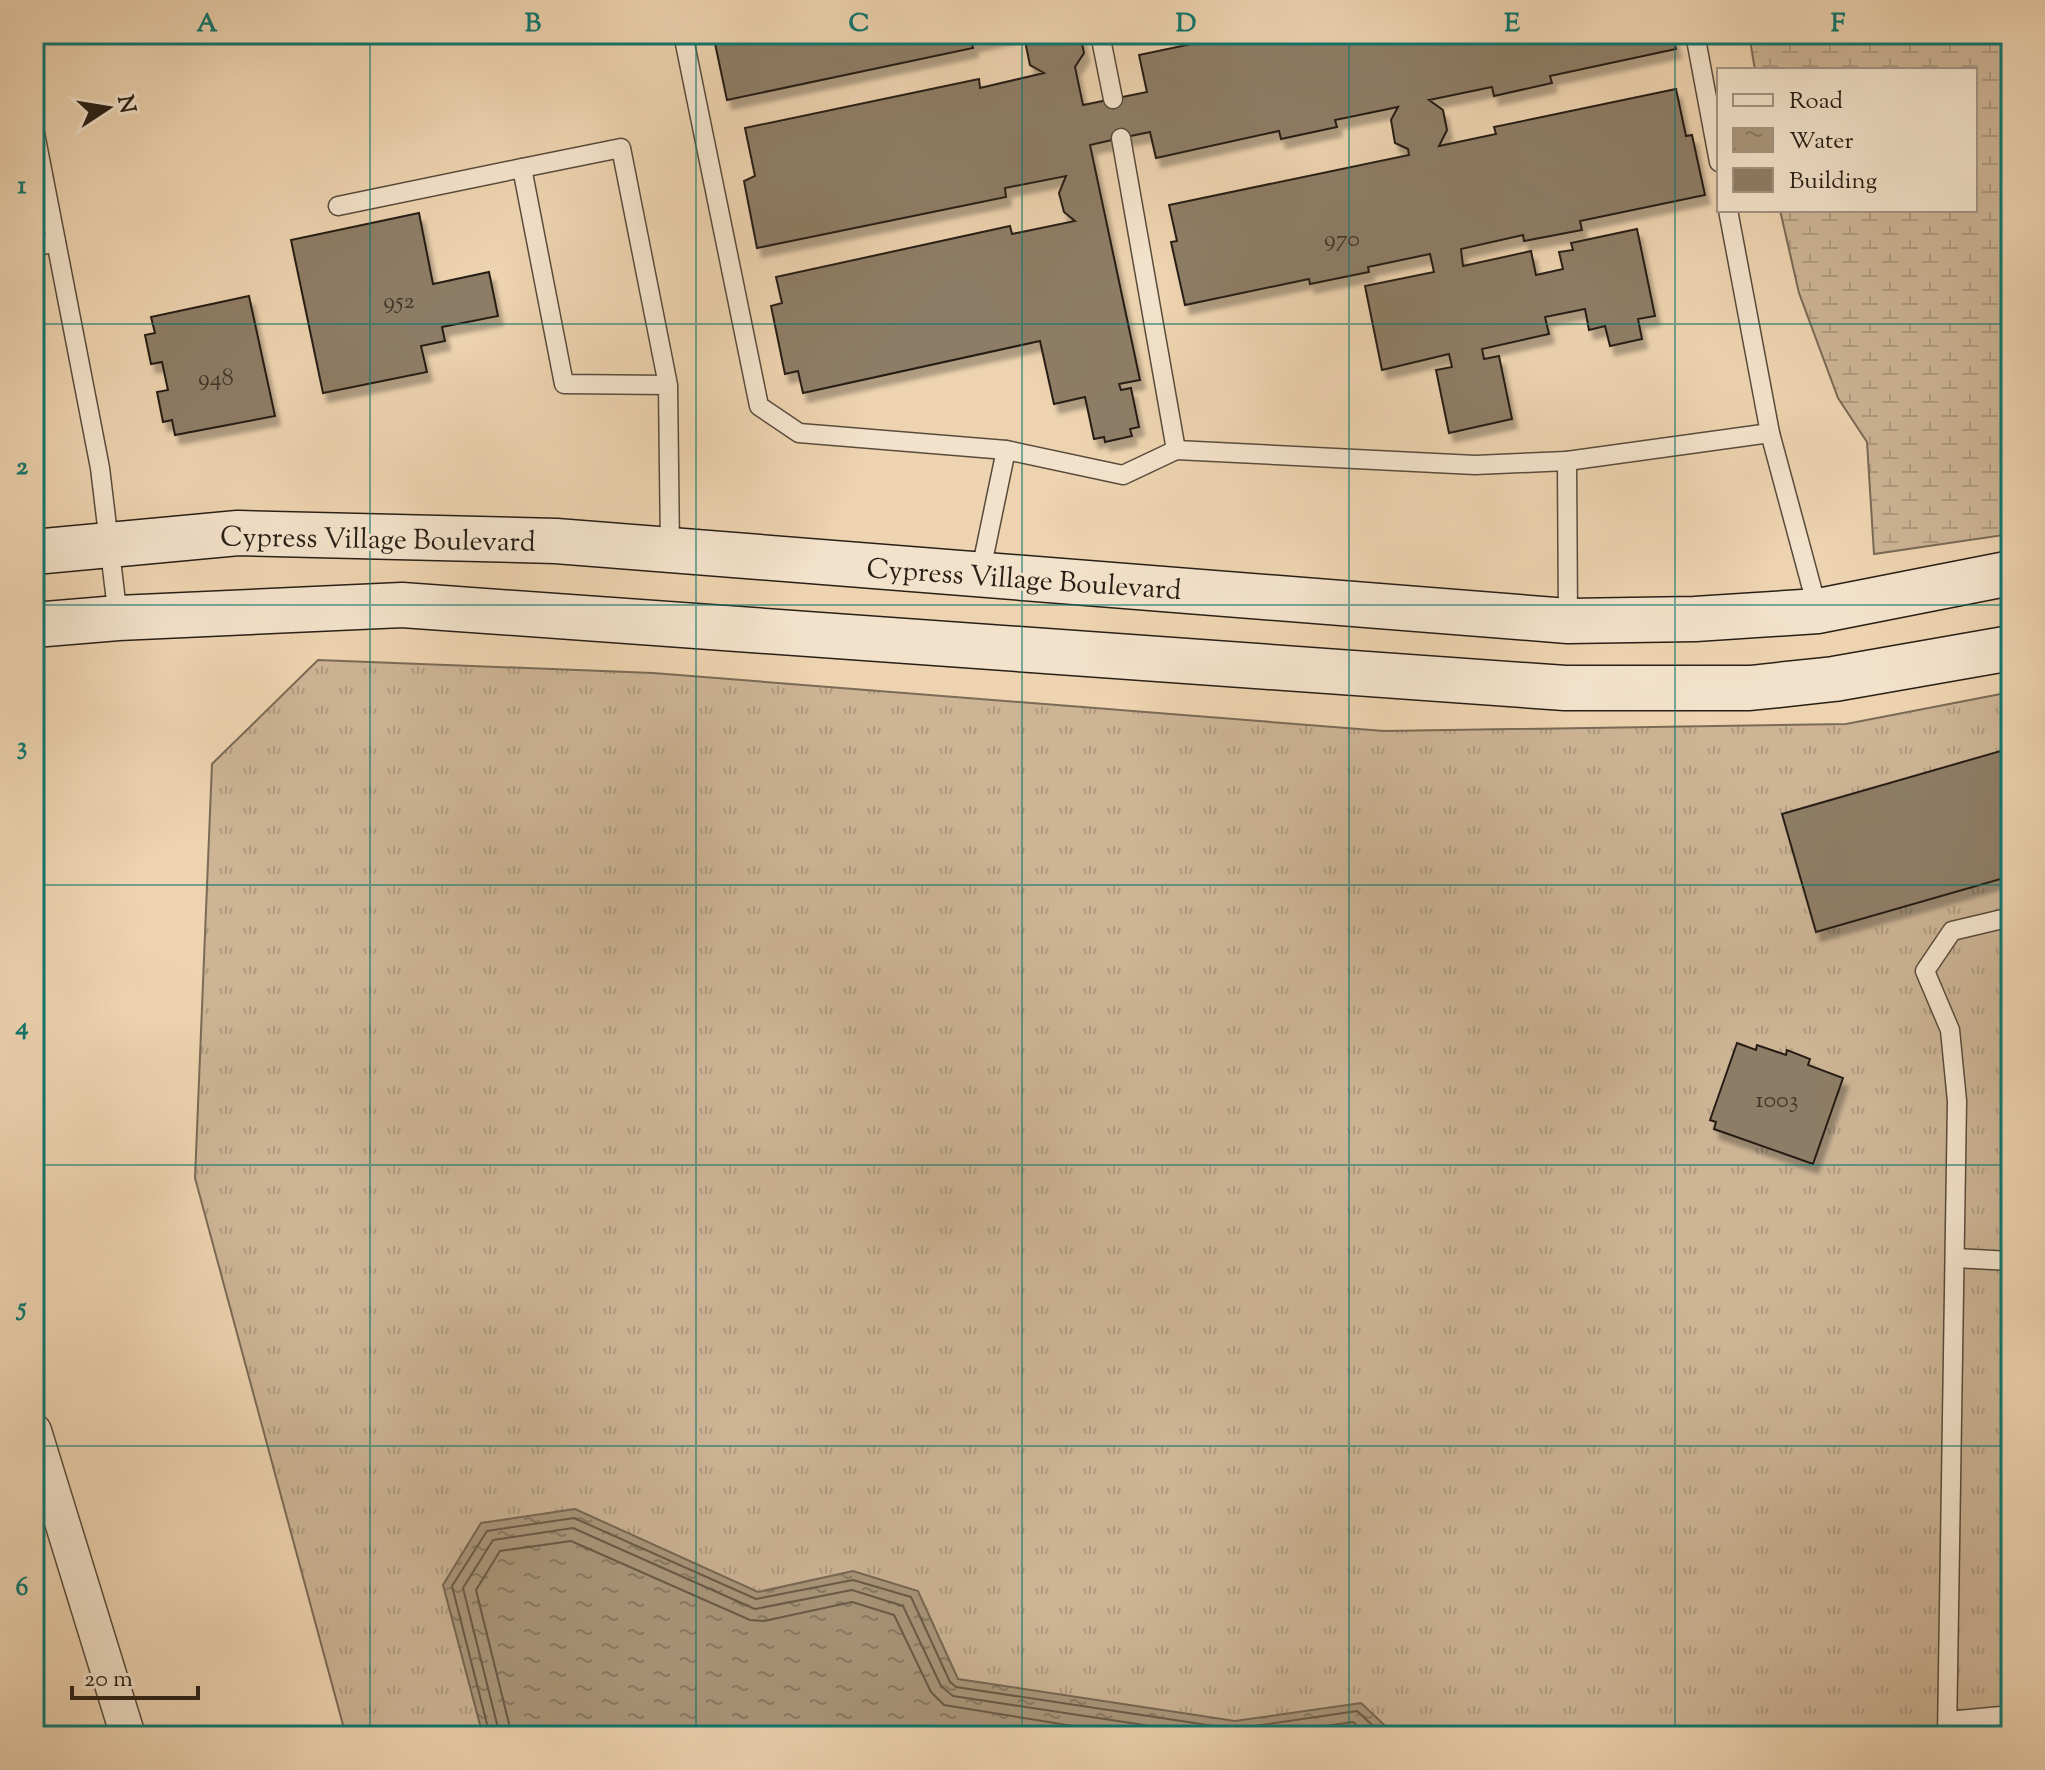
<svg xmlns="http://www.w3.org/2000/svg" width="2045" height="1770" font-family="'Sorts Mill Goudy',serif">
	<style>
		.grass { fill: url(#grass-tufts); stroke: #7a6a56; stroke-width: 2 }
		.wetland { fill: url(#wetland-marsh); stroke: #7a6a56; stroke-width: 2 }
		.water { fill: url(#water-ripples); stroke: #766653; stroke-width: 2 }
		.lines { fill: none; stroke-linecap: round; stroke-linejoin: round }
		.shore { stroke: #695a48; stroke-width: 2 }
		.building { fill: #8e7d66; stroke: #281f16; stroke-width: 2; filter: url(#shadow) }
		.lane-casing { stroke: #594c3c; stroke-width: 21 }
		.street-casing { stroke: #594c3c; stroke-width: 37 }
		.secondary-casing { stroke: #281f16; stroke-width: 47 }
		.lane { stroke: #f3e2cb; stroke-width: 18 }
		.street { stroke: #f3e2cb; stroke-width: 34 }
		.secondary { stroke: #f3e2cb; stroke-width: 44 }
		.grid { fill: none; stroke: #0f766e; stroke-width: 2; stroke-opacity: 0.55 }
		.labels { text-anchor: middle; stroke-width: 6; stroke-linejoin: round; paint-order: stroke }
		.number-label { font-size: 24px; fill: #42362a }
		.street-label { font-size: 28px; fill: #281f16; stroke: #f3e2cb }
		.neatline { fill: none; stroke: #0f766e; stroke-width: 3 }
		.grid-label { font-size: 26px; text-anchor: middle; font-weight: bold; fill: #0f766e }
	</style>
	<defs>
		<pattern id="grass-tufts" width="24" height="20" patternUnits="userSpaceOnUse" patternTransform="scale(2)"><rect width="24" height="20" fill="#ccb495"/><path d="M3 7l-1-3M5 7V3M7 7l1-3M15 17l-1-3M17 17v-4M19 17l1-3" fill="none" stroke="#af9a80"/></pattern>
		<pattern id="wetland-marsh" width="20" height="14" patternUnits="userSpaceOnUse" patternTransform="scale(2)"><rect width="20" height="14" fill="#ccb495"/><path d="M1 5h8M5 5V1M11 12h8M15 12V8" fill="none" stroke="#af9a80"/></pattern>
		<pattern id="water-ripples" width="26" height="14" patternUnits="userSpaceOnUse" patternTransform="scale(2)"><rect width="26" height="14" fill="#aa967b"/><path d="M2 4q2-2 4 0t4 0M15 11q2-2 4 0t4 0" fill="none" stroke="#8a7a64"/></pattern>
		<filter id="shadow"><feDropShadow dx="5" dy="9" stdDeviation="2" flood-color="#0004"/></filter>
	</defs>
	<rect width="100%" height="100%" fill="#edd3af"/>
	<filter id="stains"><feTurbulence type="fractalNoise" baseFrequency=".0025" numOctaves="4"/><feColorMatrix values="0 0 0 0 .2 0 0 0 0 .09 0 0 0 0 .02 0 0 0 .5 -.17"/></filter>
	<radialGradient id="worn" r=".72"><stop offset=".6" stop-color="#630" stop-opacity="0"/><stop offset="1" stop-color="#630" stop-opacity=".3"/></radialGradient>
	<polygon class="grass" points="318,660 653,673 1384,731 1846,724 2011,692 2011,1736 346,1736 195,1178 212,764"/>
	<polygon class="wetland" points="1749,34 2011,34 2011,534 1874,554 1867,442 1838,398 1799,293 1780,210 1975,210 1975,70 1755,70"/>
	<polygon class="water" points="575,1509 758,1592 853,1571 918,1591 958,1679 1235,1721 1361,1703 1396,1736 483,1736 443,1585 481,1523"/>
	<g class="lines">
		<g class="shore">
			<polyline points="490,1736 452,1586 487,1531 574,1518 756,1599 853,1580 911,1597 950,1682 956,1687 1234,1729 1357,1711 1384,1736"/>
			<polyline points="500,1736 463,1588 493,1540 573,1528 755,1609 852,1590 903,1606 941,1686 953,1696 1216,1736"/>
			<polyline points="512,1736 476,1590 500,1551 571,1541 750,1620 764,1621 852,1602 894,1615 931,1692 944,1705 1135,1736"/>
			<polyline points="1254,1736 1353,1722 1370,1736"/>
		</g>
	</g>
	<g class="building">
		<polygon points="713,34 1012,34 972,43 973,48 727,100"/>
		<polygon points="1034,34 1080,34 1084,53 1075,67 1083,105 1147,92 1139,55 1239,34 1672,34 1676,49 1550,76 1552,83 1494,96 1492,87 1429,100 1443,110 1447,130 1439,146 1496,134 1494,127 1676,89 1686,136 1692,135 1705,195 1580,221 1582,230 1524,241 1523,235 1461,249 1463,266 1531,251 1536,275 1563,269 1559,252 1573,250 1571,243 1637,229 1655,316 1638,319 1642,339 1610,346 1605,326 1589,330 1585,309 1545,317 1549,334 1482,349 1484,359 1499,356 1512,419 1449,433 1436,370 1452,367 1449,354 1382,370 1365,286 1434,272 1430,254 1368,267 1369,272 1310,284 1309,279 1185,305 1171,242 1177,241 1169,205 1409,155 1408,149 1395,143 1391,120 1398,107 1335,120 1337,127 1281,139 1279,131 1156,158 1150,132 1121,138 1090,145 1140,380 1119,384 1121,390 1131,388 1139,427 1130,429 1132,436 1105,442 1104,437 1094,439 1085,397 1054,404 1040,341 803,393 798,371 785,374 771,306 782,303 776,277 1010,226 1012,234 1075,221 1064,212 1059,193 1066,176 1005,188 1006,197 757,248 744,181 755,176 745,128 979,79 980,88 1044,73 1030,65 1026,46"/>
		<polygon points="419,213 433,284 489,272 498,316 442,327 445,341 421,346 427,372 323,393 291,240"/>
		<polygon points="249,296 275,416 175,435 172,420 163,422 157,392 168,390 162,362 151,364 145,335 155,333 151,317"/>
		<polygon points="2011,748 2011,876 1816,932 1782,814"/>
		<polygon points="1737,1043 1756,1050 1757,1045 1786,1055 1787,1050 1810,1059 1808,1065 1843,1078 1813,1164 1714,1129 1716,1122 1710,1120"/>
	</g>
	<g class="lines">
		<defs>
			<g id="lane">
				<polyline points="683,34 759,406 799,433 1006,450 1123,475 1176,450 1475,465 1567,461"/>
				<polyline points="1100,34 1113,99"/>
				<polyline points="1695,34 1719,162"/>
				<polyline points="34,128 100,468 118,618"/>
				<polyline points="1121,138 1176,450"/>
				<polyline points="338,206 522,168"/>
				<polyline points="1728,210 1770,433 1818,611"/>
				<polyline points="34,247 56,242"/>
				<polyline points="668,385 564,384 522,168 621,148 668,385 670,550"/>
				<polyline points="980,575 1006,450"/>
				<polyline points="1568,621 1567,461 1770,433"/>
				<polyline points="1955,1258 2011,1261"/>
				<polyline points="1948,1721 2011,1715"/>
				<polyline points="1947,1736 1957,1101 1950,1030 1925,971 1952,931 2011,917"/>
			</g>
			<polyline id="street" points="34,1431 128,1736"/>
			<g id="secondary">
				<polyline points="34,552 238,533 556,541 1568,621 1695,619 1818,611 2011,573"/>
				<polyline points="34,625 118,618 402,605 1565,688 1750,688 1834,679 2011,648"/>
			</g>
		</defs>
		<use href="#lane" class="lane-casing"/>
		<use href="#street" class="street-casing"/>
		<use href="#secondary" class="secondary-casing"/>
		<use href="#lane" class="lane"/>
		<use href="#street" class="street"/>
		<use href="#secondary" class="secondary"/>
	</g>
	<path class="grid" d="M 370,34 L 370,1736M 696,34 L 696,1736M 1022,34 L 1022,1736M 1349,34 L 1349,1736M 1675,34 L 1675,1736M 34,324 L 2011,324M 34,605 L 2011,605M 34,885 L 2011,885M 34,1165 L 2011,1165M 34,1446 L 2011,1446"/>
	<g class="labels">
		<g class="number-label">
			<text x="1342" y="246">970</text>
			<text x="399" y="308">952</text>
			<text x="216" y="385">948</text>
			<text x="1777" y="1107">1003</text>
		</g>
		<g class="street-label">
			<text transform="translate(378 538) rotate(1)" y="10">Cypress Village Boulevard</text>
			<text transform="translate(1024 578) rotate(4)" y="10">Cypress Village Boulevard</text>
		</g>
	</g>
	<rect width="2045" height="1770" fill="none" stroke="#edd3af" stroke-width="88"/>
	<rect x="1717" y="68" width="260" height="144" fill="#f3e2cb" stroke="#a29483" stroke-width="2"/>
	<rect x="1733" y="94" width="40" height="12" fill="#f3e2cb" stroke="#a29483" stroke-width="2"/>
	<text x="1789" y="108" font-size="24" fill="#281f16">Road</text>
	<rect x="1733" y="128" width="40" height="24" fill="url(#water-ripples)" stroke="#a29483" stroke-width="2"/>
	<text x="1789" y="148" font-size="24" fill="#281f16">Water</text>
	<rect x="1733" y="168" width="40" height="24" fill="#8e7d66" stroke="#a29483" stroke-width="2"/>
	<text x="1789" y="188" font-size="24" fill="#281f16">Building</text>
	<g transform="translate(108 108) rotate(78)" stroke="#f3e2cb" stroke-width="6" paint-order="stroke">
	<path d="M0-6L14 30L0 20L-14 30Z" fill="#281f16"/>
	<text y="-12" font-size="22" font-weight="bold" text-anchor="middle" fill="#281f16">N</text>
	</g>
	<path d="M72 1686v12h126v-12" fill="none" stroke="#281f16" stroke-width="4"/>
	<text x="84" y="1686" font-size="24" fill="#281f16" stroke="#f3e2cb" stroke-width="6" paint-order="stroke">20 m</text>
	<rect x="44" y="44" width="1957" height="1682" class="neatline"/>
	<g class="grid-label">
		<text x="207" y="31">A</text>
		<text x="533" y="31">B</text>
		<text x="859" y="31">C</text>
		<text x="1186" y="31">D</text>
		<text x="1512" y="31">E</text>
		<text x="1838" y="31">F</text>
		<text x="22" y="193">1</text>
		<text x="22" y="474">2</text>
		<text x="22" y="754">3</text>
		<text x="22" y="1034">4</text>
		<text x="22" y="1315">5</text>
		<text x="22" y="1595">6</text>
	</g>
	<rect width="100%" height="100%" filter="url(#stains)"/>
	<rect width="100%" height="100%" fill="url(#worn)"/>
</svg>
